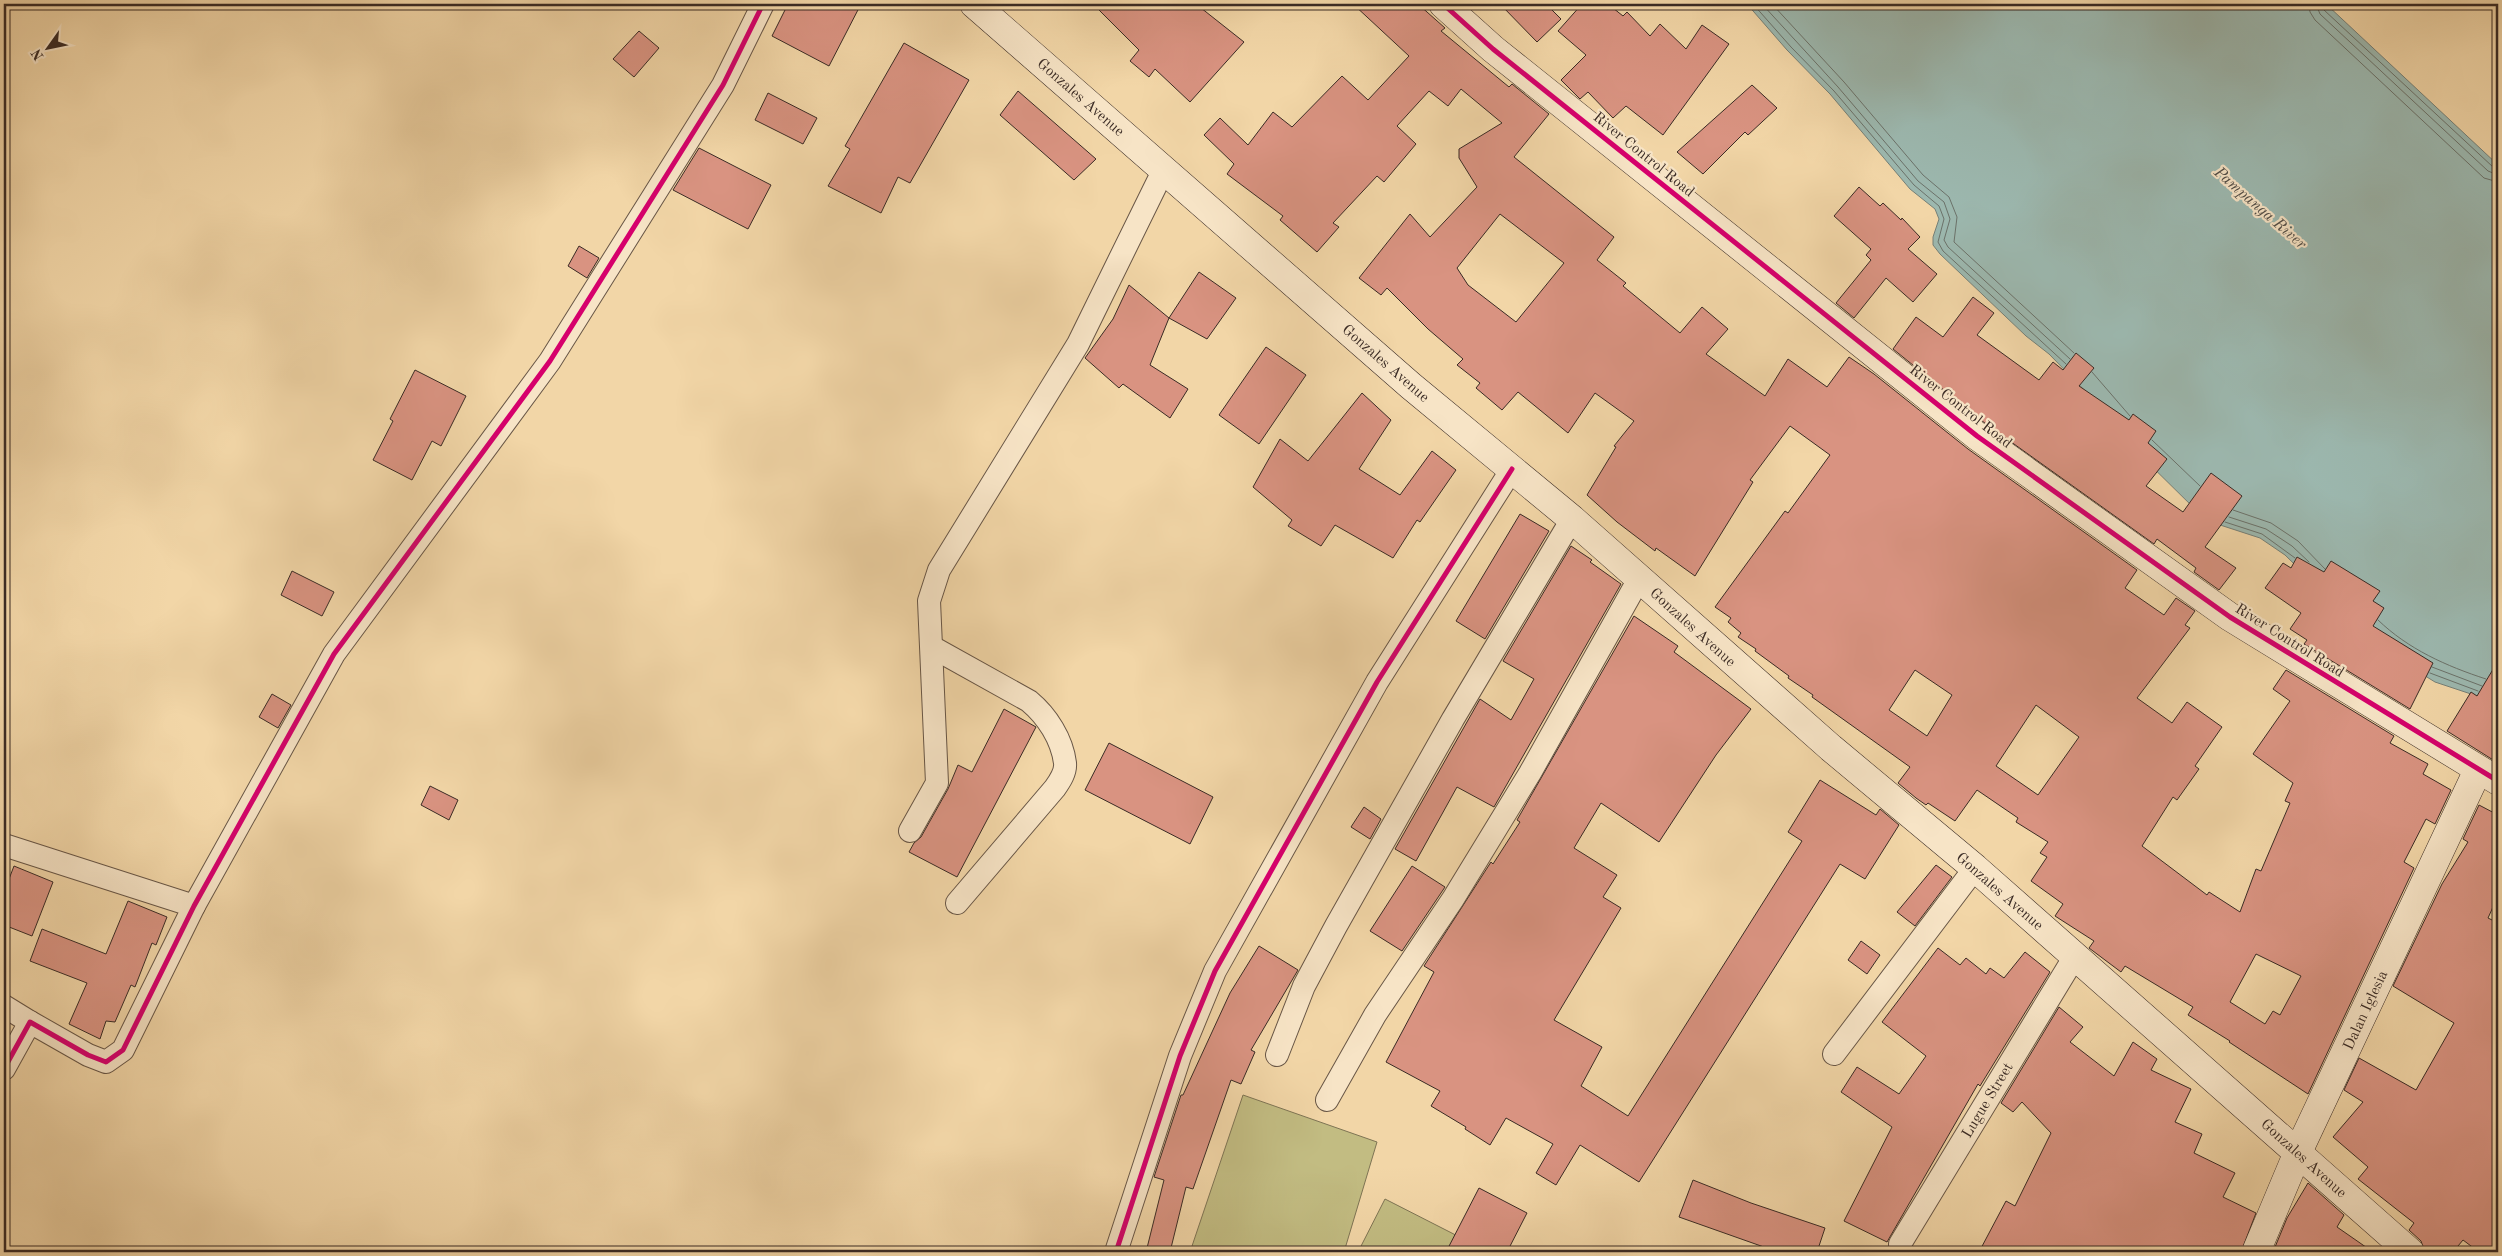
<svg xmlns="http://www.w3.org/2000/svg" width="2502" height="1256" font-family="'Old Standard TT',serif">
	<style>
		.green { fill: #c2bc82; stroke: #7e7454 }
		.water { fill: #9cb8af; stroke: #758078 }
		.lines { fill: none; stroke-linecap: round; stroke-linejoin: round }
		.shore { stroke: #6b726a; stroke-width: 1 }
		.building { fill: #d99381; stroke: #3a2b25; fill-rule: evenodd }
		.street-casing { stroke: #685646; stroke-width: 24 }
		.secondary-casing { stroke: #3a2b25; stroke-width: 29 }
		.street { stroke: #f7e4c6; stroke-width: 22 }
		.secondary { stroke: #f7e4c6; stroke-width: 28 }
		.cycleway-casing { stroke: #f7e4c6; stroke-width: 8 }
		.cycleway { stroke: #d6006c; stroke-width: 5 }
		.labels { text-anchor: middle; stroke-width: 4.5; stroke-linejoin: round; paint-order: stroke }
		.street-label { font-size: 15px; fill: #3a2b25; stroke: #f7e4c6 }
		.water-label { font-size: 16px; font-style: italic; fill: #524e48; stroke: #f7e4c6 }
	</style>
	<rect width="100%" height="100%" fill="#f2d6a7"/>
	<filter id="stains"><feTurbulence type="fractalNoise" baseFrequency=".004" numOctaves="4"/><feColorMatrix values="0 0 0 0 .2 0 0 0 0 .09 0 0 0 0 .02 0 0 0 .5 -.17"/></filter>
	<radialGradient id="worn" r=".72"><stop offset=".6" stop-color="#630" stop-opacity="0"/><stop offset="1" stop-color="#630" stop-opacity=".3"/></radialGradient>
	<g class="green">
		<polygon points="1243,1095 1377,1142 1344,1252 1190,1252"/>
		<polygon points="1385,1199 1489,1252 1358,1252"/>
	</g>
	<polygon class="water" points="1747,4 2326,4 2498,165 2498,703 2435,682 2380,648 2285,555 2260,538 2214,523 2198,512 2129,444 2094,400 2049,354 2026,336 1940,254 1933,245 1933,237 1939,219 1935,209 1910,189 1830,94 1787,50"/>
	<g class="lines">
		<g class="shore">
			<polyline points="1753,4 1791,47 1834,91 1914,185 1939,206 1944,219 1938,242 1943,251 2066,364"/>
			<polyline points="1762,4 1838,87 1918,181 1944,202 1950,219 1944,240 1948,247 2070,359"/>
			<polyline points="1772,4 1844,82 1923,175 1949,197 1957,217 1954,242 2074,353"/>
			<polyline points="2309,4 2310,12 2315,20 2484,178 2498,182"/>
			<polyline points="2316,4 2320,14 2488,171 2498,175"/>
			<polyline points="2323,4 2324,10 2493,167 2498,168"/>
			<polyline points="2092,372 2130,416"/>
			<polyline points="2152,440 2200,486"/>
			<polyline points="2233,510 2271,523 2298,541 2325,569"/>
			<polyline points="2229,517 2266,529 2292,546 2309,562"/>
			<polyline points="2225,522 2262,534 2295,558"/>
			<path d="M 2378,620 C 2408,649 2446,666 2486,679"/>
			<polyline points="2432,667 2482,686"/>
			<polyline points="2430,673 2478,691"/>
		</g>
	</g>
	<g class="building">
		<polygon points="788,4 861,4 829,66 772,36"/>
		<polygon points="1093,4 1196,4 1244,42 1190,102 1155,69 1149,77 1130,61 1139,50"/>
		<path d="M 1353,4 L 1418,4 L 1445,28 L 1441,31 L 1509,87 L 1512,84 L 1549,114 L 1514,157 L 1614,237 L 1597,260 L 1626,283 L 1623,286 L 1680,333 L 1702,307 L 1728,329 L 1706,354 L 1765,396 L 1788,359 L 1827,387 L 1849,357 L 1874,374 L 1968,449 L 2137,570 L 2125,588 L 2164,615 L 2176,598 L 2195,611 L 2185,625 L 2190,628 L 2137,698 L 2172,723 L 2187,702 L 2222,727 L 2195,766 L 2199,769 L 2177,800 L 2173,797 L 2142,846 L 2207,895 L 2209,892 L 2240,912 L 2256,869 L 2261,871 L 2290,803 L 2285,801 L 2293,783 L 2253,754 L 2290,701 L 2273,689 L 2286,670 L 2394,736 L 2390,743 L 2428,764 L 2423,774 L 2451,790 L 2435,824 L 2426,819 L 2404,862 L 2414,868 L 2308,1094 L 2229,1042 L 2230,1041 L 2188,1015 L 2193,1007 L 2125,966 L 2121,972 L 2089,948 L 2094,941 L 2055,916 L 2063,904 L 2031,881 L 2047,857 L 2040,853 L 2048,842 L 2016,822 L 2018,818 L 1977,790 L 1955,821 L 1928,803 L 1926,805 L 1916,798 L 1898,783 L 1910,767 L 1812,697 L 1813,695 L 1788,678 L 1789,676 L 1755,651 L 1756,649 L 1738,637 L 1741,633 L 1728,622 L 1731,618 L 1715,607 L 1785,511 L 1788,513 L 1830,455 L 1790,426 L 1750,480 L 1753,482 L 1695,576 L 1656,548 L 1655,551 L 1617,522 L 1587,495 L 1616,447 L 1614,446 L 1634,421 L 1595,393 L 1568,433 L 1518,392 L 1502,410 L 1476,388 L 1480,383 L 1457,365 L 1463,359 L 1428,329 L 1387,288 L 1381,295 L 1359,278 L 1410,214 L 1430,237 L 1477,187 L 1459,158 L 1459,149 L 1502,123 L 1461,89 L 1448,106 L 1429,91 L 1397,126 L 1416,144 L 1384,182 L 1377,176 L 1333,223 L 1339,227 L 1317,252 L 1280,220 L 1283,216 L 1227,174 L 1234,164 L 1204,135 L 1220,118 L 1248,145 L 1273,112 L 1292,127 L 1342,76 L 1368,100 L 1409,56 ZM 1500,214 L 1564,263 L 1516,322 L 1468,285 L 1457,268 ZM 1915,670 L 1952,695 L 1927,736 L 1889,710 ZM 2036,705 L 2079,737 L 2038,795 L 1996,766 ZM 2256,954 L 2301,976 L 2280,1015 L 2273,1011 L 2265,1024 L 2230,1002 Z"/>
		<polygon points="1500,4 1546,4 1561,19 1537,42"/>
		<polygon points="1582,4 1608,4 1623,16 1627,12 1650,36 1660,24 1686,49 1702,25 1729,44 1663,135 1626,106 1613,118 1588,92 1580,99 1561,80 1586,55 1558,31"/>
		<polygon points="639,31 659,48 634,77 613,59"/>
		<polygon points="904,43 969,80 910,183 898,177 881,213 828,186 850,149 845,146"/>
		<polygon points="1752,85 1777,108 1748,135 1745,132 1703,174 1677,152"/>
		<polygon points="1018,91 1096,159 1074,180 1000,115"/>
		<polygon points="768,93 817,118 803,144 755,120"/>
		<polygon points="699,148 771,185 748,229 673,190"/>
		<polygon points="1859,187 1880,206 1883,203 1901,220 1902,218 1920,237 1908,249 1937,274 1913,302 1886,278 1854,318 1836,303 1871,260 1866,255 1871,249 1834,216"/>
		<polygon points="579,246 599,258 587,278 568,266"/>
		<polygon points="1199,272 1236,298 1207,339 1169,318"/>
		<polygon points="1129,285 1169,318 1150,365 1188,389 1170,418 1123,384 1119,388 1085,358 1113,319"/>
		<polygon points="1973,297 1994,313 1977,335 2039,380 2053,362 2063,370 2076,353 2094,368 2079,386 2129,420 2133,414 2156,431 2148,443 2167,459 2146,486 2183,512 2211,473 2242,496 2205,547 2236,568 2219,590 2194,572 2196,568 2157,539 2154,544 1986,424 1893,349 1916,317 1943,337"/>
		<polygon points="1266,347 1306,375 1259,444 1219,415"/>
		<polygon points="415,370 466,396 441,446 432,441 412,480 373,460 393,421 390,419"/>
		<polygon points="1362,393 1391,420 1359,469 1400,495 1432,451 1456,470 1420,522 1417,520 1393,558 1335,525 1321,546 1288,526 1292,520 1253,487 1280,439 1308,461"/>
		<polygon points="1520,514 1549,531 1485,639 1456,621"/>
		<polygon points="1571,546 1592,560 1590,562 1621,584 1494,807 1457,787 1416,861 1395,849 1480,699 1511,720 1534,679 1503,661"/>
		<polygon points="2297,557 2324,572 2331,561 2380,591 2373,601 2384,608 2373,626 2433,663 2410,709 2304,644 2307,640 2290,629 2301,613 2265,588 2283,563 2291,568"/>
		<polygon points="292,571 334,592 322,616 281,595"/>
		<polygon points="1634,616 1678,646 1674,652 1751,709 1716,755 1659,842 1601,803 1574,848 1617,875 1603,897 1621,908 1554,1020 1602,1047 1581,1086 1628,1116 1802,841 1788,832 1820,780 1876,815 1880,809 1899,825 1865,879 1840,864 1639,1182 1580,1145 1556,1185 1536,1173 1553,1144 1506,1118 1490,1145 1465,1129 1466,1127 1431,1106 1440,1091 1386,1062 1434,972 1424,966 1491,862 1493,864 1520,822 1517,820"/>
		<polygon points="2498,661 2498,763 2447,731 2471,692 2477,696"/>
		<polygon points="272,694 291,705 278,728 259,717"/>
		<polygon points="1004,709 1036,727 957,877 909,852 914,843 921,837 948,789 958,765 972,772"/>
		<polygon points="1109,743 1213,797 1190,844 1085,790"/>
		<polygon points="430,786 458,800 449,820 421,805"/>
		<polygon points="2479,805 2498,815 2498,896 2488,918 2498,923 2498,1252 2479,1252 2463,1240 2453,1252 2425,1252 2421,1241 2409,1230 2414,1223 2358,1179 2368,1167 2333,1137 2363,1102 2344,1090 2359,1058 2416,1090 2454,1023 2393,986 2442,884 2468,842 2463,839"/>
		<polygon points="1364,807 1381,819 1370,839 1351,827"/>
		<polygon points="1936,865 1952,877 1915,926 1897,912"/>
		<polygon points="14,866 53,882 32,936 4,925 4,892"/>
		<polygon points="1412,866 1445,887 1402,951 1370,931"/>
		<polygon points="128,901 167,917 156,945 152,943 135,987 131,985 115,1022 106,1021 100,1039 69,1024 87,983 30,961 42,929 106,954"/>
		<polygon points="1861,941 1880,955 1867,974 1848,960"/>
		<polygon points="1259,946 1298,970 1251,1050 1255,1052 1241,1084 1231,1080 1193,1189 1186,1187 1170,1252 1146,1252 1164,1180 1154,1177 1181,1095 1183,1095 1230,993"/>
		<polygon points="1938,948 1960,965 1966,958 1986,974 1990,968 2004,978 2025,952 2050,972 1980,1086 1978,1084 1887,1242 1844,1221 1892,1127 1841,1092 1857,1067 1899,1094 1926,1056 1882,1022"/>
		<polygon points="2059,1007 2083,1027 2070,1042 2114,1076 2133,1042 2157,1059 2151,1070 2191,1089 2175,1122 2202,1134 2194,1153 2235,1173 2223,1197 2256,1213 2241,1252 1979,1252 2006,1201 2015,1206 2051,1133 2022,1102 2013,1112 2001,1103"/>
		<polygon points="1693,1180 1751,1203 1825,1228 1817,1252 1778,1252 1679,1217"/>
		<polygon points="2308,1183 2344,1215 2337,1227 2373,1252 2273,1252 2287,1218"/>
		<polygon points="1479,1188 1527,1213 1507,1252 1446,1252"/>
	</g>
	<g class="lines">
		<defs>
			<g id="street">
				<path d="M 932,647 L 1029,701 C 1047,716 1062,739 1065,763 C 1066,772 1060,781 1055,788 L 957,903"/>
				<polyline points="910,831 937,783 929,601 939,570 1078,344 1164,169"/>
				<polyline points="4,845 194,906"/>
				<polyline points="4,1006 30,1022"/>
				<polyline points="1834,1054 1975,868"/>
				<polyline points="1277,1055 1304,986 1336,926 1453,719 1572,519"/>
				<polyline points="4,1069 30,1022 88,1055 106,1062 123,1050 194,906 334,654 550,361 723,85 763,4"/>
				<polyline points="1327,1100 1375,1015 1453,899 1530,773 1639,579"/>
				<polyline points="1900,1244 2075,956"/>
				<polyline points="1116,1252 1180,1056 1215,971 1377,682 1512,469"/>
			</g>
			<g id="secondary">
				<polyline points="974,4 1411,386 1572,519 1831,748 1975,868 2410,1252"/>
				<polyline points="1443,4 1493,49 1977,436 2230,617 2498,781"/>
				<polyline points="2256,1252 2298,1152 2478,770"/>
			</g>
		</defs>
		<use href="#street" class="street-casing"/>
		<use href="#secondary" class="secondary-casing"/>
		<use href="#street" class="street"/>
		<use href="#secondary" class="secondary"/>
		<defs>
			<g id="cycleway">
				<polyline points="1443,4 1493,49 1977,436 2230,617 2498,781"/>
				<polyline points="4,1069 30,1022 88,1055 106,1062 123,1050 194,906 334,654 550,361 723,85 763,4"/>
				<polyline points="1116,1252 1180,1056 1215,971 1377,682 1512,469"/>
			</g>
		</defs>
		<use href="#cycleway" class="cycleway-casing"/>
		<use href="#cycleway" class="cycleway"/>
	</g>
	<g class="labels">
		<g class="street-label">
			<text transform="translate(1081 97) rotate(41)" y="5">Gonzales Avenue</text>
			<text transform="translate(1644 154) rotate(39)" y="5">River Control Road</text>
			<text transform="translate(1386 363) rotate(41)" y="5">Gonzales Avenue</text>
			<text transform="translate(1961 406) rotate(38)" y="5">River Control Road</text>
			<text transform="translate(1693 627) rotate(42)" y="5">Gonzales Avenue</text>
			<text transform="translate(2290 640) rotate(32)" y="5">River Control Road</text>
			<text transform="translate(2000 891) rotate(41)" y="5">Gonzales Avenue</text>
			<text transform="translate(2365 1010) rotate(-65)" y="5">Dalan Iglesia</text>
			<text transform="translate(1987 1100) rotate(-59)" y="5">Lugue Street</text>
			<text transform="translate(2304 1158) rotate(42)" y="5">Gonzales Avenue</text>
		</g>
		<g class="water-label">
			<text transform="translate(2261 207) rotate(41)" y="6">Pampanga River</text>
		</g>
	</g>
	<rect width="2502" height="1256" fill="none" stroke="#f2d6a7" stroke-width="20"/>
	<rect x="5" y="5" width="2492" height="1246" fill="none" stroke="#3a2b25" stroke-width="2.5"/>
	<rect x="10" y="10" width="2482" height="1236" fill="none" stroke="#3a2b25"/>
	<g transform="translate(48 48) rotate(237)" stroke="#f7e4c6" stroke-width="4" paint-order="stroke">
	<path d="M0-4L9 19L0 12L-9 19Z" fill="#3a2b25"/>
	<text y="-8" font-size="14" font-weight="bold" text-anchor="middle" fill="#3a2b25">N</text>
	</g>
	<rect width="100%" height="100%" filter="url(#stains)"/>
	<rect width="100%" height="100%" fill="url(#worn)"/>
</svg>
